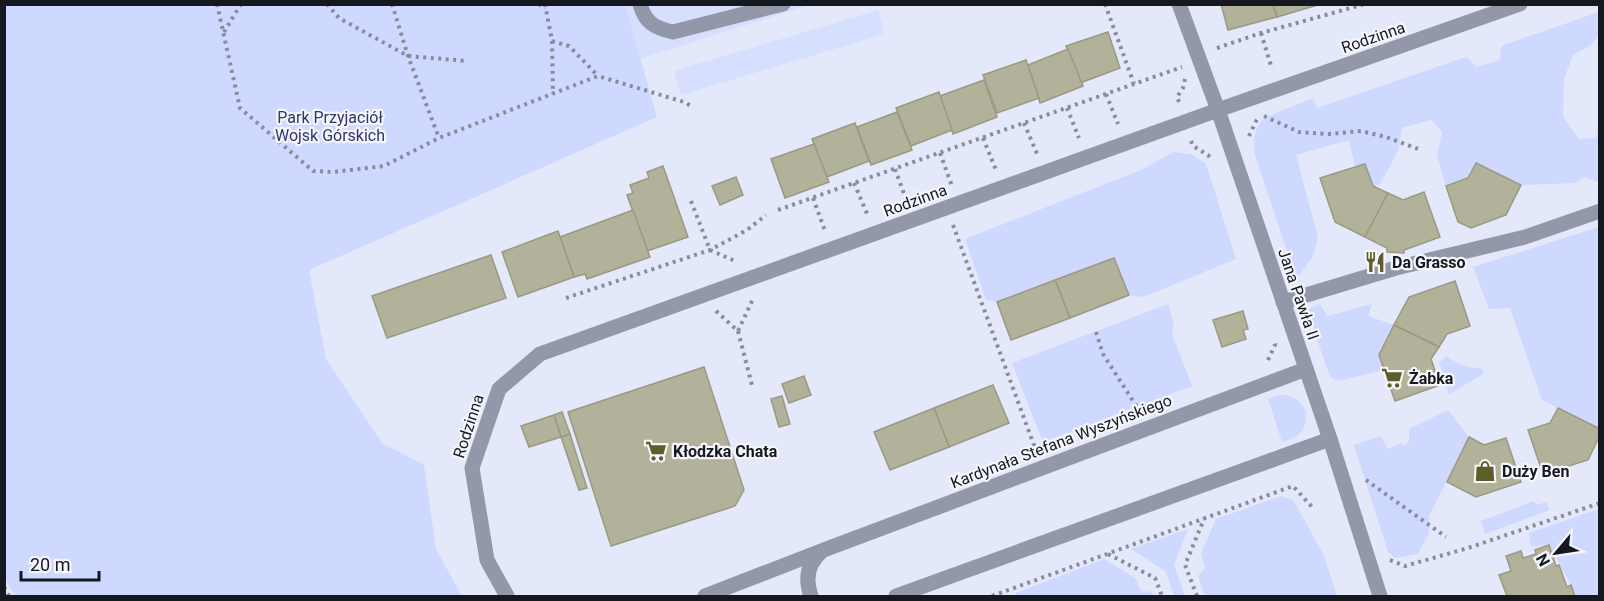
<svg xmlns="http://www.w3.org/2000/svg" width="1604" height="601" font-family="Roboto,sans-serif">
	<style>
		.built { fill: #d7dffe }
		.green { fill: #cfd8ff }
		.building { fill: #b2b29a; stroke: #9a9982; stroke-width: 1.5 }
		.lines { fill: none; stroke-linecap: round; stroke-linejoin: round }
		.path { stroke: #898c9b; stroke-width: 4; stroke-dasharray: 3 4.5; stroke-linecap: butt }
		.minor { stroke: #9397aa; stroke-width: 15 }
		.labels { text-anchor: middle; stroke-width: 4.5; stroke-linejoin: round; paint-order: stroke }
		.street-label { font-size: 16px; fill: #161820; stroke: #f5f6fb }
		.park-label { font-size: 16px; fill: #2e366b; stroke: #f5f6fb }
		.poi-label { font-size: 16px; font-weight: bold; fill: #161820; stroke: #f5f6fb; text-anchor: start }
	</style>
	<rect width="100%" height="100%" fill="#e3e8fb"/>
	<g class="built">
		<polygon points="625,4 809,5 640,59"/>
		<polygon points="878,10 885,34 681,95 674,71"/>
	</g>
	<g class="green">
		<polygon points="5,4 625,5 657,117 309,270 326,359 382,443 424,465 436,549 462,596 15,596 4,577"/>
		<path d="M 1599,12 L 1599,35 L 1590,46 L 1573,55 L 1564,79 L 1563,117 L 1579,139 L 1596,138 L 1599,121 L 1599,182 L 1584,177 L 1574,183 L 1521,185 L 1477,163 L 1468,178 L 1446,186 L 1437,155 L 1442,132 L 1431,120 L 1402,128 L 1398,151 L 1380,184 L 1373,186 L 1365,164 L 1355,167 L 1349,140 L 1296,155 L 1318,238 L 1313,256 L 1299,276 L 1295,275 L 1255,155 C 1253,140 1254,126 1266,117 L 1313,98 L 1317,108 L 1466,57 L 1477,67 L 1500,60 L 1501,46 Z"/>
		<polygon points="1174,152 1193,155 1206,164 1236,259 1143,297 1129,295 1114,258 997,302 986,300 965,239 1141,170"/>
		<polygon points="1599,227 1600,227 1599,429 1542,400 1510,308 1489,309 1473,267"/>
		<polygon points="1168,304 1174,324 1172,334 1192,386 1043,442 1012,363"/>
		<polygon points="1320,304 1327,316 1372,304 1368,316 1394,325 1379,355 1384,370 1338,381 1330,377 1307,310"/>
		<path d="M 1447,356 C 1457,364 1469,369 1482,368 L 1483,374 L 1449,394 L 1439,363 Z"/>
		<path d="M 1277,395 C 1299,393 1316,414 1300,433 C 1295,438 1288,440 1282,442 L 1268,399 Z"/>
		<polygon points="1448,410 1469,437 1429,516 1429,533 1418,554 1395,558 1388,552 1354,445 1380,436 1388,449 1400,443 1405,446 1409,441 1409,429"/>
		<polygon points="1281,496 1294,501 1324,556 1337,596 1205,596 1198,576 1205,568 1201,554 1216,519"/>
		<polygon points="1534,501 1537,505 1546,502 1549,510 1485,534 1481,521"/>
		<polygon points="1599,509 1599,596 1577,596 1549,545 1531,547 1529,533"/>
		<polygon points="1188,529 1174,565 1185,596 1174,596 1166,572 1131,549"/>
		<polygon points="1104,559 1135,578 1141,591 1152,592 1154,596 1017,596 1016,593"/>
	</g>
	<g class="building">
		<polygon points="1221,4 1273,4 1277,17 1228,30"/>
		<polygon points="1273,4 1321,4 1277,17"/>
		<polygon points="1108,32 1120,68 1080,83 1066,46"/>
		<polygon points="1068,49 1083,86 1040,103 1028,65"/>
		<polygon points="1026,60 1039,98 997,113 983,75"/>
		<polygon points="984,80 997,117 953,134 940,96"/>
		<polygon points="939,92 952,130 911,146 896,108"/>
		<polygon points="897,112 912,150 871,165 857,127"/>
		<polygon points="855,123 869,161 827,177 812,139"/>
		<polygon points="814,144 829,182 785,198 771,159"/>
		<polygon points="1476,163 1521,185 1506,215 1471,228 1458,222 1446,186 1468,178"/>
		<polygon points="1365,164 1373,186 1388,193 1365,237 1335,222 1320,178"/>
		<polygon points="663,166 688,237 647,251 627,195 633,193 630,185 649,178 647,172"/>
		<polygon points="736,177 743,195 720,205 712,186"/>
		<polygon points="1424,192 1440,237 1404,250 1404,253 1387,252 1387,248 1365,237 1388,193 1403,200"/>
		<polygon points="633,210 650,257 587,279 585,274 574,277 560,237"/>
		<polygon points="558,231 574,277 518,297 502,252"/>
		<polygon points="491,255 506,298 387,338 372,296"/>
		<polygon points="1114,258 1129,295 1070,318 1055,280"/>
		<polygon points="1055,280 1070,318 1011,340 997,302"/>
		<polygon points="1455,281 1470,326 1447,334 1439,347 1394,325 1409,297"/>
		<polygon points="1243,311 1248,329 1243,330 1246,339 1222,347 1213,320"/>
		<polygon points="1394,325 1439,347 1431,359 1440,385 1395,401 1379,355"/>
		<polygon points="704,367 744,490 735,506 611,546 568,412"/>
		<polygon points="804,376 811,395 789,403 782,384"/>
		<polygon points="993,385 1009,423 949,447 934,408"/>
		<polygon points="782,396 790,424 779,427 771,399"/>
		<polygon points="934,408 949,447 890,470 874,432"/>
		<polygon points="1558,408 1600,429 1600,435 1588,460 1543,474 1528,430 1550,423"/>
		<polygon points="562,412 570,434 561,437 554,415"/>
		<polygon points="554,415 561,437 529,447 521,426"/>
		<polygon points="570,434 587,488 579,490 561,437"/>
		<polygon points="1469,437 1484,445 1506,438 1521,482 1476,497 1447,482"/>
		<polygon points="1549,545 1556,566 1559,565 1567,587 1571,585 1575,596 1507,596 1499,575 1511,571 1506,556 1521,551 1523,558 1536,554 1535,550"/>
	</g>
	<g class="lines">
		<g class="path">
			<polyline points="217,4 240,108 313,171 333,172 384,166 439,138 598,76 684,102 693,107"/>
			<polyline points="327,4 339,18 408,56 467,61"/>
			<polyline points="392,4 408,56 439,138"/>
			<polyline points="539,4 545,9"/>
			<polyline points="545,4 552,41 553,94"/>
			<polyline points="1105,4 1134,84"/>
			<polyline points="224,32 241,4"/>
			<polyline points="1261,33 1272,69"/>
			<polyline points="552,41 569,46 598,76"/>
			<polyline points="1217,48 1261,33 1365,4"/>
			<polyline points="1106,94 1118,124"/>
			<polyline points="1179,102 1177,97 1183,88 1185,79"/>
			<polyline points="1067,108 1079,138"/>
			<polyline points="1264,116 1299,132 1329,134 1361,131 1386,137 1421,150"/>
			<polyline points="1024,123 1038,156"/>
			<polyline points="1249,136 1257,119"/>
			<polyline points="983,138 996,170"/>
			<polyline points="1191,141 1193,146 1208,155 1211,159"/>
			<polyline points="940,153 952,186"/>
			<polyline points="895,169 907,202"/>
			<polyline points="854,183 868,216"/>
			<polyline points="813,198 825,231"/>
			<polyline points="691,201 710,250 735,261"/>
			<polyline points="778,210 1182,67"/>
			<polyline points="953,225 1035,448"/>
			<polyline points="566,298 710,250 747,230 766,215"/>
			<polyline points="716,311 738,331 753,299"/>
			<polyline points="738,331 753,389"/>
			<polyline points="1096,332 1103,354 1140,412"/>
			<polyline points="1268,360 1275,345 1274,342"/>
			<polyline points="1366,480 1446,537"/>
			<polyline points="1108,554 1155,578 1162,596"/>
			<polyline points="1390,560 1405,566 1468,548 1600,503"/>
			<polyline points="4,587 9,596"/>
			<polyline points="992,596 1293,486 1313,508"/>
			<polyline points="1197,596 1185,565 1204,519"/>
		</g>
		<g class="minor">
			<path d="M 640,4 C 645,23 655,28 673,32 L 783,4"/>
			<polyline points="1179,4 1218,110 1330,439 1380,596"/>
			<polyline points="1283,302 1396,268 1525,237 1600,211"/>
			<polyline points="507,596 487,560 472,468 499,389 540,354 1218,110 1520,4"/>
			<polyline points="705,596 829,548 1306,369"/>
			<path d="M 811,596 C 805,579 807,564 821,552"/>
			<polyline points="896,596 1330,439"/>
		</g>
	</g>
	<defs>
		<symbol id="restaurant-bare" viewBox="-9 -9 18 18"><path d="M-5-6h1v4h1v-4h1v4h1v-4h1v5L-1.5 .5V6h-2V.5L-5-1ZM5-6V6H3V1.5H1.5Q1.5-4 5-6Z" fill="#5e5c28" stroke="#f5f6fb" stroke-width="2.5" paint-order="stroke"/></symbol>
		<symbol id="supermarket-bare" viewBox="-9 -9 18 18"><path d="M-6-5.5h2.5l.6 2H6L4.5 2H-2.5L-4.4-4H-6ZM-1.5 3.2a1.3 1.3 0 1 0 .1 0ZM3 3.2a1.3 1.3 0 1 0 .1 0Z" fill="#5e5c28" stroke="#f5f6fb" stroke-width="2.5" paint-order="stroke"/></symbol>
		<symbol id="shop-bare" viewBox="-9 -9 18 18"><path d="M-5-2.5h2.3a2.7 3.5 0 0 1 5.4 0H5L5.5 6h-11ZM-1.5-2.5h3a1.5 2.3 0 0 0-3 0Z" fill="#5e5c28" stroke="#f5f6fb" stroke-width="2.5" paint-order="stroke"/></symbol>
	</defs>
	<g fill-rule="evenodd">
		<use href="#restaurant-bare" x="1360" y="247" width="30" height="30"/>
		<use href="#supermarket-bare" x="1377" y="363" width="30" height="30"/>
		<use href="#supermarket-bare" x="641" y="436" width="30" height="30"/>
		<use href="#shop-bare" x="1470" y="456" width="30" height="30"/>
	</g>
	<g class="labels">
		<g class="street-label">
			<text transform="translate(1373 37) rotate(-19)" y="6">Rodzinna</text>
			<text transform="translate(915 200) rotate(-20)" y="6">Rodzinna</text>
			<text transform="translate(1299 294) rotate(71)" y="6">Jana Pawła II</text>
			<text transform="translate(468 426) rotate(-72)" y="6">Rodzinna</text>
			<text transform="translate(1061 441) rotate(-21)" y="6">Kardynała Stefana Wyszyńskiego</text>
		</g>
		<g class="park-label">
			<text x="330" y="123">Park Przyjaciół<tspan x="330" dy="18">Wojsk Górskich</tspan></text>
		</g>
		<g class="poi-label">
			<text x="1392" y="268">Da Grasso</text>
			<text x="1409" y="384">Żabka</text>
			<text x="673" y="457">Kłodzka Chata</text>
			<text x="1502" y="477">Duży Ben</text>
		</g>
	</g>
	<rect width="1604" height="601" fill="none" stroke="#161820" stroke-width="12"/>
	<g transform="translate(1556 553) rotate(241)" stroke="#f5f6fb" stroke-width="4.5" paint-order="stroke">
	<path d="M0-4.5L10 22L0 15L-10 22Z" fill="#161820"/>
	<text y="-9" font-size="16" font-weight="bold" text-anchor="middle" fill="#161820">N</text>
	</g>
	<path d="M21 571v9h78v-9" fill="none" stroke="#161820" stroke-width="3"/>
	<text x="30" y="571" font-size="18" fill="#161820" stroke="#f5f6fb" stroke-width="4.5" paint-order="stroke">20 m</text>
</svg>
